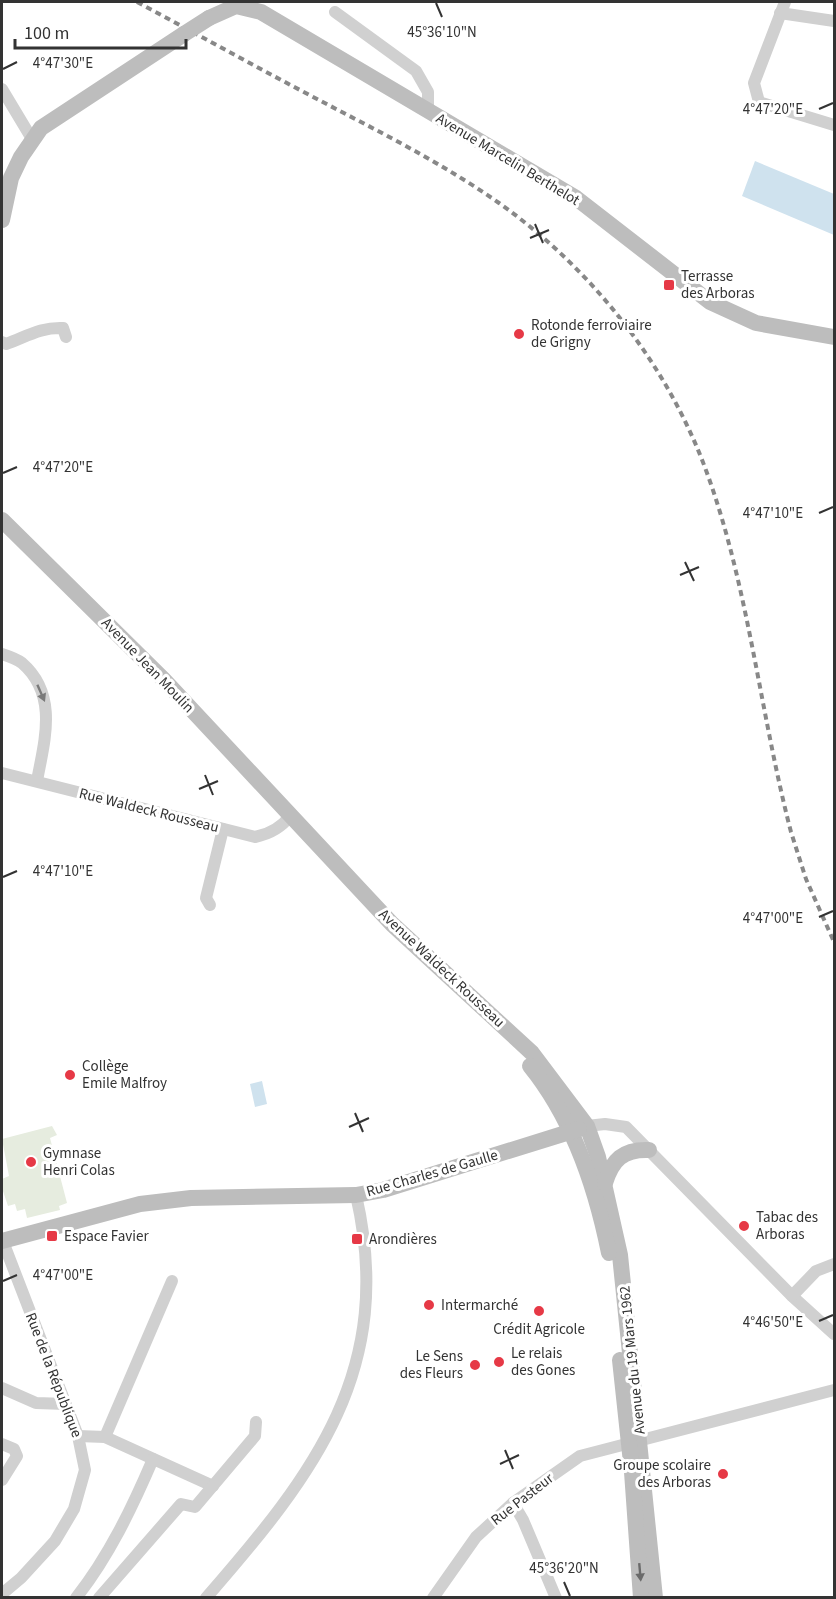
<svg xmlns="http://www.w3.org/2000/svg" width="836" height="1599" font-family="'Source Sans 3',sans-serif">
	<style>
		.green { fill: #e6ecdf }
		.water { fill: #cfe2ee }
		.lines { fill: none; stroke-linecap: round; stroke-linejoin: round }
		.street { stroke: #d0d0d0; stroke-width: 12 }
		.secondary { stroke: #bdbdbd; stroke-width: 16 }
		.rail { stroke: #888; stroke-width: 4; stroke-dasharray: 6 4.5; stroke-linecap: butt }
		.secondary-bridge { stroke: #bdbdbd; stroke-width: 16 }
		.oneway { fill: #7a7a7a }
		.oneway2 { fill: #6a6a6a }
		.ticks { fill: none; stroke: #333; stroke-width: 2 }
		.poi-dot { fill: #e63946; stroke: #fff; stroke-width: 2 }
		.labels { text-anchor: middle; stroke-width: 6; stroke-linejoin: round; paint-order: stroke }
		.street-label { font-size: 15px; fill: #333; stroke: #fff }
		.poi-label { font-size: 15px; fill: #333; stroke: #fff; text-anchor: start }
		.ticks-label { font-size: 15px; text-anchor: middle; fill: #333; stroke: #fff; stroke-width: 6; stroke-linejoin: round; paint-order: stroke }
	</style>
	<rect width="100%" height="100%" fill="#fff"/>
	<polygon class="green" points="52,1126 57,1135 50,1138 67,1203 59,1206 60,1210 27,1218 25,1209 17,1211 15,1204 8,1206 2,1188 2,1179 9,1176 2,1139"/>
	<g class="water">
		<polygon points="755,161 834,194 834,235 742,196"/>
		<polygon points="262,1081 267,1104 255,1107 250,1084"/>
	</g>
	<g class="lines">
		<g class="street">
			<polyline points="785,2 754,83 759,102 834,125"/>
			<polyline points="335,12 416,71 428,92 428,111"/>
			<polyline points="780,13 834,21"/>
			<polyline points="2,89 32,139"/>
			<path d="M 2,342 L 6,344 C 26,337 40,327 63,328 L 66,337"/>
			<path d="M 2,654 C 8,656 17,659 22,663 C 59,695 44,742 37,781"/>
			<path d="M 2,773 L 255,837 C 270,834 281,828 290,816"/>
			<polyline points="210,905 206,898 223,829"/>
			<polyline points="587,1126 605,1124 626,1127 792,1296 834,1334"/>
			<polyline points="2,1239 78,1436 85,1470 74,1509 55,1541 21,1578 2,1594"/>
			<polyline points="792,1296 816,1271 834,1264"/>
			<polyline points="2,1388 36,1403 66,1404"/>
			<polyline points="78,1436 105,1437 213,1486"/>
			<polyline points="105,1437 172,1281"/>
			<polyline points="2,1444 14,1449 17,1456 2,1480"/>
			<polyline points="513,1503 523,1520 556,1598"/>
			<path d="M 76,1598 C 109,1556 132,1508 153,1459"/>
			<polyline points="99,1598 181,1504 195,1507 255,1436 256,1422"/>
			<path d="M 206,1598 C 315,1473 396,1369 356,1195"/>
			<polyline points="433,1598 476,1537 513,1503 580,1456 834,1390"/>
		</g>
		<g class="secondary">
			<polyline points="209,18 236,6 261,12 576,198 710,302 756,323 834,337"/>
			<polyline points="2,220 11,178 21,157 41,128 184,34"/>
			<polyline points="2,520 164,680 392,924 532,1053 587,1126 598,1157 620,1255 655,1598"/>
			<path d="M 530,1066 C 573,1119 596,1188 609,1253"/>
			<path d="M 605,1183 C 612,1160 623,1149 649,1150"/>
			<polyline points="2,1241 140,1204 191,1198 356,1195 383,1190 579,1129"/>
			<polyline points="620,1360 632,1472 641,1598"/>
		</g>
		<path class="rail" d="M 137,2 C 197,34 256,67 317,99 C 378,131 442,163 499,203 C 592,269 668,365 707,473 C 749,589 760,713 791,832 L 806,879 L 834,942"/>
		<polyline class="secondary-bridge" points="184,34 209,18"/>
	</g>
	<defs><path id="oneway-solid" d="M-6-.8H1V-3.2L6.5 0L1 3.2V.8H-6Z" transform="scale(1.5)"/></defs>
	<use class="oneway" href="#oneway-solid" transform="translate(41 693) rotate(66)"/>
	<use class="oneway2" href="#oneway-solid" transform="translate(640 1572) rotate(85)"/>
	<path class="ticks" d="M 436,3 L 442,17M 3,69 L 17,62M 819,109 L 833,103M 535,224 L 543,243M 530,238 L 549,230M 3,473 L 17,467M 819,513 L 833,507M 685,562 L 694,581M 680,575 L 699,567M 205,775 L 213,795M 199,789 L 218,781M 3,877 L 17,871M 819,917 L 833,911M 355,1113 L 363,1132M 349,1127 L 369,1118M 3,1281 L 17,1275M 819,1321 L 833,1315M 505,1450 L 513,1469M 500,1464 L 519,1455M 564,1582 L 570,1596"/>
	<g class="poi-dot">
		<rect x="663" y="279" width="12" height="12" rx="3"/>
		<circle cx="519" cy="334" r="6"/>
		<circle cx="70" cy="1075" r="6"/>
		<circle cx="31" cy="1162" r="6"/>
		<circle cx="744" cy="1226" r="6"/>
		<rect x="46" y="1230" width="12" height="12" rx="3"/>
		<rect x="351" y="1233" width="12" height="12" rx="3"/>
		<circle cx="429" cy="1305" r="6"/>
		<circle cx="539" cy="1311" r="6"/>
		<circle cx="499" cy="1362" r="6"/>
		<circle cx="475" cy="1365" r="6"/>
		<circle cx="723" cy="1474" r="6"/>
	</g>
	<g class="labels">
		<g class="street-label">
			<text transform="translate(508 159) rotate(31)" y="5">Avenue Marcelin Berthelot</text>
			<text transform="translate(148 665) rotate(46)" y="5">Avenue Jean Moulin</text>
			<text transform="translate(149 810) rotate(14)" y="5">Rue Waldeck Rousseau</text>
			<text transform="translate(442 968) rotate(43)" y="5">Avenue Waldeck Rousseau</text>
			<text transform="translate(432 1173) rotate(-16)" y="5">Rue Charles de Gaulle</text>
			<text transform="translate(632 1360) rotate(-96)" y="5">Avenue du 19 Mars 1962</text>
			<text transform="translate(54 1375) rotate(69)" y="5">Rue de la République</text>
			<text transform="translate(522 1499) rotate(-38)" y="5">Rue Pasteur</text>
		</g>
		<g class="poi-label">
			<text x="681" y="281">Terrasse<tspan x="681" dy="17">des Arboras</tspan></text>
			<text x="531" y="330">Rotonde ferroviaire<tspan x="531" dy="17">de Grigny</tspan></text>
			<text x="82" y="1071">Collège<tspan x="82" dy="17">Emile Malfroy</tspan></text>
			<text x="43" y="1158">Gymnase<tspan x="43" dy="17">Henri Colas</tspan></text>
			<text x="756" y="1222">Tabac des<tspan x="756" dy="17">Arboras</tspan></text>
			<text x="64" y="1241">Espace Favier</text>
			<text x="369" y="1244">Arondières</text>
			<text x="441" y="1310">Intermarché</text>
			<text x="539" y="1334" text-anchor="middle">Crédit Agricole</text>
			<text x="511" y="1358">Le relais<tspan x="511" dy="17">des Gones</tspan></text>
			<text x="463" y="1361" text-anchor="end">Le Sens<tspan x="463" dy="17">des Fleurs</tspan></text>
			<text x="711" y="1470" text-anchor="end">Groupe scolaire<tspan x="711" dy="17">des Arboras</tspan></text>
		</g>
	</g>
	<g class="ticks-label">
		<text x="442" y="37">45°36'10"N</text>
		<text x="63" y="68">4°47'30"E</text>
		<text x="773" y="114">4°47'20"E</text>
		<text x="63" y="472">4°47'20"E</text>
		<text x="773" y="518">4°47'10"E</text>
		<text x="63" y="876">4°47'10"E</text>
		<text x="773" y="923">4°47'00"E</text>
		<text x="63" y="1280">4°47'00"E</text>
		<text x="773" y="1327">4°46'50"E</text>
		<text x="564" y="1573">45°36'20"N</text>
	</g>
	<rect width="836" height="1599" fill="none" stroke="#333333" stroke-width="6"/>
	<path d="M15 39v9h171v-9" fill="none" stroke="#333333" stroke-width="3"/>
	<text x="24" y="39" font-size="18" fill="#333333" stroke="#ffffff" stroke-width="4.5" paint-order="stroke">100 m</text>
</svg>
